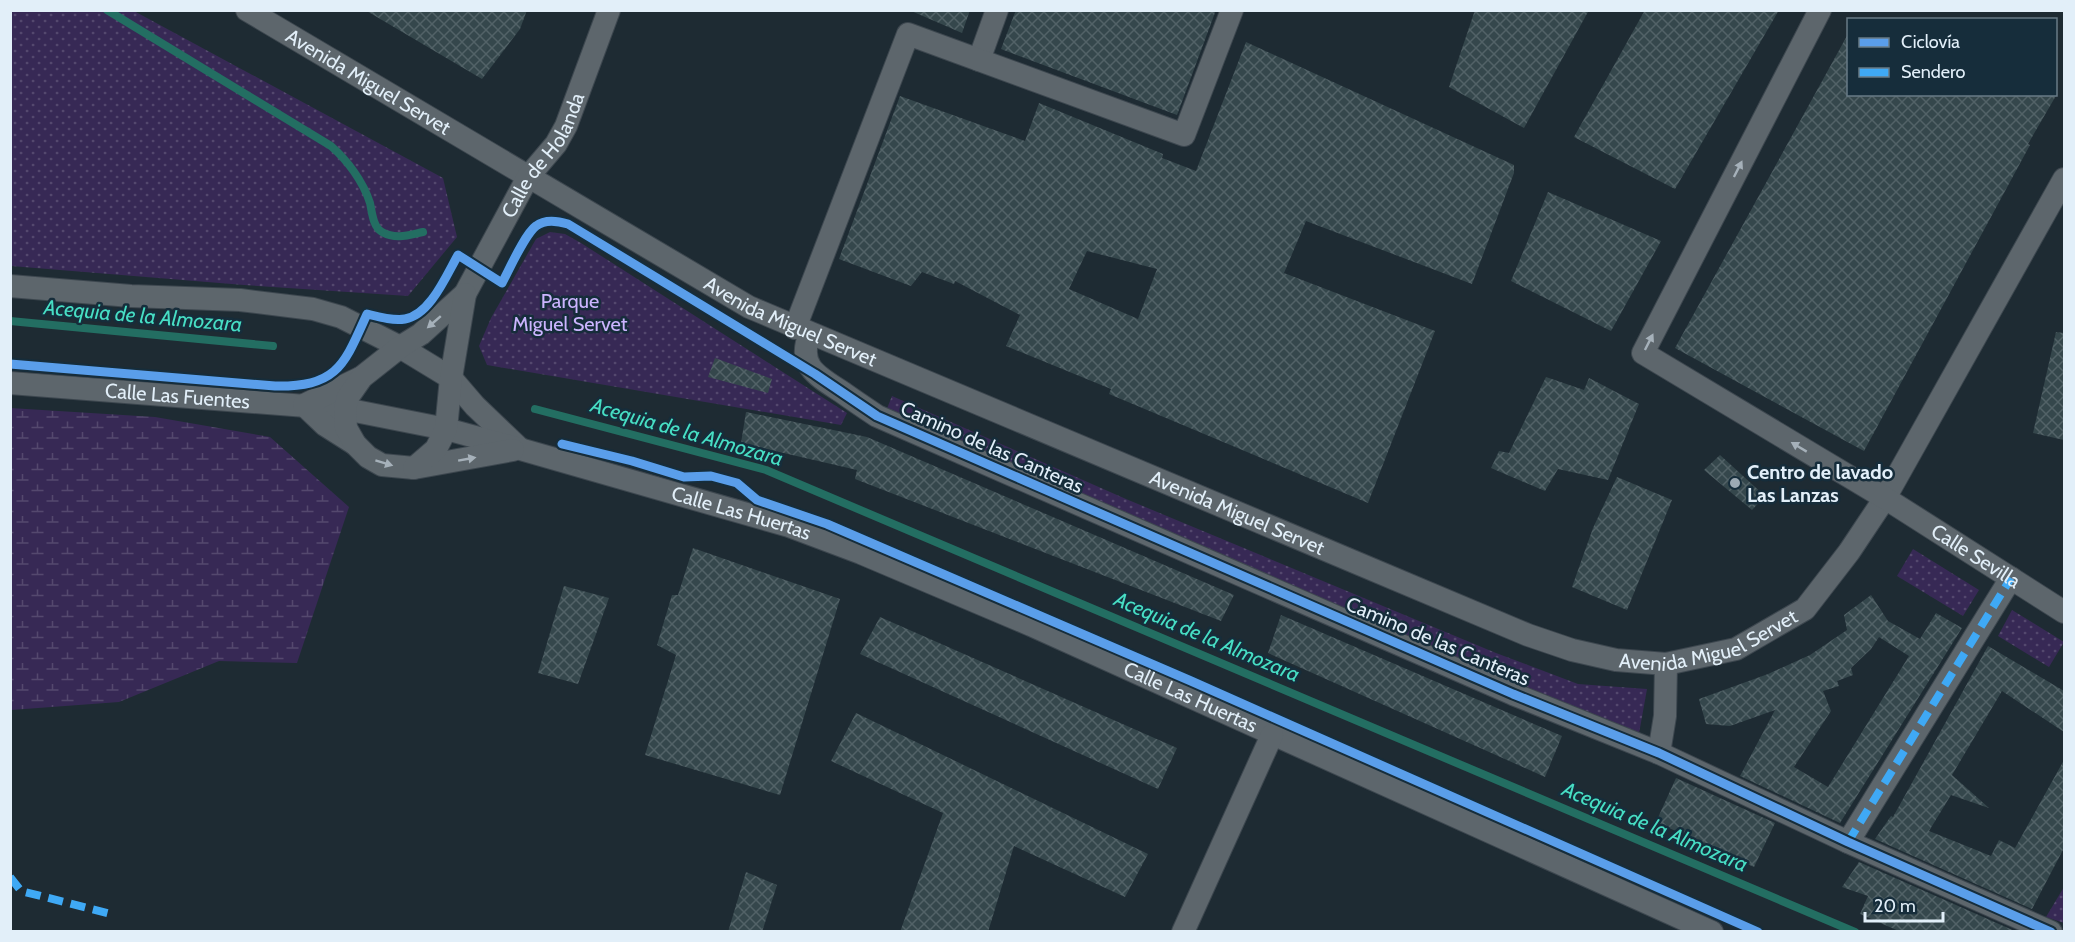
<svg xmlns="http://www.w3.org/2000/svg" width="2075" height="942" font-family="Cabin,sans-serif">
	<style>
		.grass { fill: url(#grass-dots) }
		.wetland { fill: url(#wetland-marsh) }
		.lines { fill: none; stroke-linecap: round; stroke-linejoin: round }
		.stream { stroke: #236e62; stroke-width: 8 }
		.building { fill: url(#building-cross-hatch); fill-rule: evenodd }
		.minor-casing { stroke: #3d474f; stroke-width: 24 }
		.minor { stroke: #5d666c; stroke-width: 22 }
		.quiet { stroke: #3fa9f5; stroke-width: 8; stroke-dasharray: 15 8; stroke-linecap: butt }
		.cycleway-casing { stroke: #162d3b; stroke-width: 13 }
		.cycleway { stroke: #5a9eea; stroke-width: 9 }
		.oneway { fill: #a6b1ba }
		.poi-dot { fill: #9daab4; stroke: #162d3b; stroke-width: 2 }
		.labels { text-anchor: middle; stroke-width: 5; stroke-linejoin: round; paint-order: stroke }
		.street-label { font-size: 20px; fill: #e2eff9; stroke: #162d3b }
		.park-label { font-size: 20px; fill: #cbb4fe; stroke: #162d3b }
		.poi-label { font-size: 20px; font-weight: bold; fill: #e2eff9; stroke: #162d3b; text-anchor: start }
		.water-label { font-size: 21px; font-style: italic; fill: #47dec4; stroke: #162d3b }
	</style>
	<defs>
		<pattern id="grass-dots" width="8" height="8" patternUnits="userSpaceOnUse" patternTransform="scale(1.5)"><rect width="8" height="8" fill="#372955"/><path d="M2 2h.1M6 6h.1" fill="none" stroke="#54486e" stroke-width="1.8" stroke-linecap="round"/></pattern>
		<pattern id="wetland-marsh" width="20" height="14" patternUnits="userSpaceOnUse" patternTransform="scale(1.5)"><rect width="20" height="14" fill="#372955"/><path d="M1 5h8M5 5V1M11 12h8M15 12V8" fill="none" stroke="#54486e"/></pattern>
		<pattern id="building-cross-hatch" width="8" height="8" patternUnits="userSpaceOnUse" patternTransform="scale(1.5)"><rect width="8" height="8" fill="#35474c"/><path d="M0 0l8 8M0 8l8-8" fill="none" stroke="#526267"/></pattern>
	</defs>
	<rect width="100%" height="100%" fill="#1e2b33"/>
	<g class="grass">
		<polygon points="10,11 134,11 443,178 457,237 408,296 244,285 11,266"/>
		<polygon points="550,232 565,234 581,243 847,413 841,425 487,365 479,346 491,318 536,239"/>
		<polygon points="892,396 1126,499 1496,653 1578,684 1647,689 1638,739 884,416"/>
		<polygon points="1913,549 1979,590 1963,616 1897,576"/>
		<polygon points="2012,610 2064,642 2049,667 1998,636"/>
		<polygon points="2064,887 2064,923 2046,917"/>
	</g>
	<polygon class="wetland" points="10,408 155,417 270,437 349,507 297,663 219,661 119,702 11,710"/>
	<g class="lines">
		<g class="stream">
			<path d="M 107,10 L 331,146 C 347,160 363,181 370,203 C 372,212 373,227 382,232 C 396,240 409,235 423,232"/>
			<polyline points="10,321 273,346"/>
			<polyline points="535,409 766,470 1855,932"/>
		</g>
	</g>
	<g class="building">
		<polygon points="365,10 527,10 520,29 482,79"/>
		<polygon points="909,10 970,10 962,33"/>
		<polygon points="1016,10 1216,10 1177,115 1001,49"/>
		<polygon points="1475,10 1589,10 1524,128 1449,87"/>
		<polygon points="1645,10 1779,10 1675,189 1574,137"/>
		<polygon points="1848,34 1848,94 2057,94 2028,144 2030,145 1864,451 1675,348"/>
		<path d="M 1246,42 L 1514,165 L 1514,173 L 1472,284 L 1306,221 L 1284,273 L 1435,331 L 1368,503 L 1109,394 L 1111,389 L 1006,346 L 1020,315 L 955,281 L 954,284 L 922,272 L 911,286 L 839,259 L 900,96 L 1025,141 L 1039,103 L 1163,154 L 1162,158 L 1196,171 ZM 1087,251 L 1157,269 L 1138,319 L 1069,289 Z"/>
		<polygon points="1548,192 1661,241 1611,331 1511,281"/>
		<polygon points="2056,332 2064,333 2064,440 2033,433"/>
		<polygon points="715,358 772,379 768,393 708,377"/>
		<polygon points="1546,377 1584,390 1589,378 1639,404 1608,480 1558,469 1545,491 1491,468 1499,451 1509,453"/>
		<polygon points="746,412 867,437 1234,595 1221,621 855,479 857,470 741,443"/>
		<polygon points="1720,455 1765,496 1752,510 1704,470"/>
		<polygon points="1617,477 1672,500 1627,610 1572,587 1593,528"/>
		<polygon points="693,548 840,599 780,795 645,755 676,655 657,645 672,595 678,595"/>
		<polygon points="564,586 609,598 578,684 538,673"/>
		<path d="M 1871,595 L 1888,621 L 1920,639 L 1936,613 L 1962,628 L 1840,823 L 1740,776 L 1775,710 L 1730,726 L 1706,724 L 1699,699 L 1768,674 L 1810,655 L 1847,630 L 1844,615 ZM 1879,637 L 1909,656 L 1828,787 L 1794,767 L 1831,711 L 1823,691 L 1839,686 L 1837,681 L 1853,675 L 1851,668 L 1871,649 Z"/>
		<polygon points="1281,615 1562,736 1545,777 1268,653"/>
		<polygon points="880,617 1177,748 1158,789 860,654"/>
		<polygon points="1988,646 2064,691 2064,732 2002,691 1952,775 1989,808 1951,795 1929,831 1991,856 1999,840 2015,848 2064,760 2064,848 2032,909 1875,839 1891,816 1893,817"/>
		<polygon points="856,713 1148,854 1125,897 1014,846 988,932 900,932 943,813 831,761"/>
		<polygon points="1676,778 1775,823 1754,867 1656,822"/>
		<polygon points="1859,862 2017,932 1901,932 1860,914 1868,896 1842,887"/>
		<polygon points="746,872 777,885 762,932 728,932"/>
	</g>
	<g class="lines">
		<defs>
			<g id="minor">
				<path id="s1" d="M 247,10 L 749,307 L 1528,635 L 1572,650 L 1616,660 L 1666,664 L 1736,649 L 1805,609 L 1849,552 L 1885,498 L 2064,179"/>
				<path id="s2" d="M 1820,10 L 1643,353 L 1885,498 L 2064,612"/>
				<polyline points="979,60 997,10"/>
				<polyline points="10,286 131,296 240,300 313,309 341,317 400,347 451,378 475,406 519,448"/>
				<polyline points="795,328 908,34 1184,135 1232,10"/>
				<path d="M 810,334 C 796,366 819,377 842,392 C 853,400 865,408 877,416 L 1513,694 L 1659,753 L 1848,842 L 2051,932"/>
				<path id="s3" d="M 10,383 L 345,409 L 446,429 L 520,449 L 789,526 L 861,553 L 1031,625 L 1712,932"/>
				<polyline points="355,444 325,425 304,405 360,378"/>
				<path id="s4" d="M 513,450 L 414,468 L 382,465 L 368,457 L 355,444 L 346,428 L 345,409 L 348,397 L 362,377 L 400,347 L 421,334 L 465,294 L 528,177 L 556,144 L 566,126 L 609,10"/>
				<polyline points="414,468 436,449 446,429 451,378 465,294"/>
				<polyline points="1659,753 1665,716 1666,664"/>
				<polyline points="1848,842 2011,578"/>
				<polyline points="1183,932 1272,735"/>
			</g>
		</defs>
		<use href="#minor" class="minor-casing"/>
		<use href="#minor" class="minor"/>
		<g class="quiet">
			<polyline points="1848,842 2011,578"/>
			<polyline points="10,877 21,891 115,915"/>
		</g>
		<defs>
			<g id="cycleway">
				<path d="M 10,364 L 275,386 C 338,387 344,365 367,314 C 379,317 393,321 405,319 C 430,315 446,276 458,255 L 502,283 C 509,270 525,234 536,226 C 545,219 558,221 568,224 L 815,374 L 877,416 L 1513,694 L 1659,753 L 1848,842 L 2051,932"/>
				<polyline points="562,444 632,461 684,477 711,476 737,483 757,500 827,524 1191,681 1758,932"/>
			</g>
		</defs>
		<use href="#cycleway" class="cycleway-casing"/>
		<use href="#cycleway" class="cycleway"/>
	</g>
	<defs><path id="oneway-solid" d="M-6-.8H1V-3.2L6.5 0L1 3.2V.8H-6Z" transform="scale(1.5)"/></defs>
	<g class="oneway">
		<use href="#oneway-solid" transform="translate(1738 169) rotate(-63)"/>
		<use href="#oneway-solid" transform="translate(434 322) rotate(139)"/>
		<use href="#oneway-solid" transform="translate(1649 342) rotate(-63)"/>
		<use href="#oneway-solid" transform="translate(1799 447) rotate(-149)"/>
		<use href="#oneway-solid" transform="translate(467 459) rotate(-10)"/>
		<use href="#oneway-solid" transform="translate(384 463) rotate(17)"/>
	</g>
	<circle class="poi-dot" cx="1735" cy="483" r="6"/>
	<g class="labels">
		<g class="street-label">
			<text dy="7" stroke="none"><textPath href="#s1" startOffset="141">Avenida Miguel Servet</textPath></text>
			<text dy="7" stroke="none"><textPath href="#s4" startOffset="534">Calle de Holanda</textPath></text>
			<text dy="7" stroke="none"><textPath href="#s1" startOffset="627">Avenida Miguel Servet</textPath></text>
			<text dy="7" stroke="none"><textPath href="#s3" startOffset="168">Calle Las Fuentes</textPath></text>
			<text transform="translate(992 447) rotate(24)" y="7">Camino de las Canteras</text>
			<text dy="7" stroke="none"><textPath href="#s3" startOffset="746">Calle Las Huertas</textPath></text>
			<text dy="7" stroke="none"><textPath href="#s1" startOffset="1113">Avenida Miguel Servet</textPath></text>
			<text dy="7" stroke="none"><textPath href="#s2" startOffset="776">Calle Sevilla</textPath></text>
			<text dy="7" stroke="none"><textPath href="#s1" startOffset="1617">Avenida Miguel Servet</textPath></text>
			<text transform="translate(1438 641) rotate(23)" y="7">Camino de las Canteras</text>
			<text dy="7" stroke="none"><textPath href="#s3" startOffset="1232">Calle Las Huertas</textPath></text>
		</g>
		<g class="park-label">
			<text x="570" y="308">Parque<tspan x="570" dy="23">Miguel Servet</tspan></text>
		</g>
		<g class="poi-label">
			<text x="1747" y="479">Centro de lavado<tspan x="1747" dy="23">Las Lanzas</tspan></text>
		</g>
		<g class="water-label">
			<text transform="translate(143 316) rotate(5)" y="7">Acequia de la Almozara</text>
			<text transform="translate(687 432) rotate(16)" y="7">Acequia de la Almozara</text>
			<text transform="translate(1207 637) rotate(23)" y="7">Acequia de la Almozara</text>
			<text transform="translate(1655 827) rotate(23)" y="7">Acequia de la Almozara</text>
		</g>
	</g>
	<rect width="2075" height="942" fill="none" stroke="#e2eff9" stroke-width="24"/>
	<rect x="1847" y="18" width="210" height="78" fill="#162d3b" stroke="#687b87" stroke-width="1.5"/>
	<rect x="1859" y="38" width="30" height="9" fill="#5a9eea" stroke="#687b87" stroke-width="1.5"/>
	<text x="1901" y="48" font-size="18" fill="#e2eff9">Ciclovía</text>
	<rect x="1859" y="68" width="30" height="9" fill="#3fa9f5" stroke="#687b87" stroke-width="1.5"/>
	<text x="1901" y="78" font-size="18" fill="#e2eff9">Sendero</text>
	<path d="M1865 912v9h78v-9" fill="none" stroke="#e2eff9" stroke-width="3"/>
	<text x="1874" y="912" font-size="18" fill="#e2eff9" stroke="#162d3b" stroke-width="4.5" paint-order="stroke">20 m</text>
</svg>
